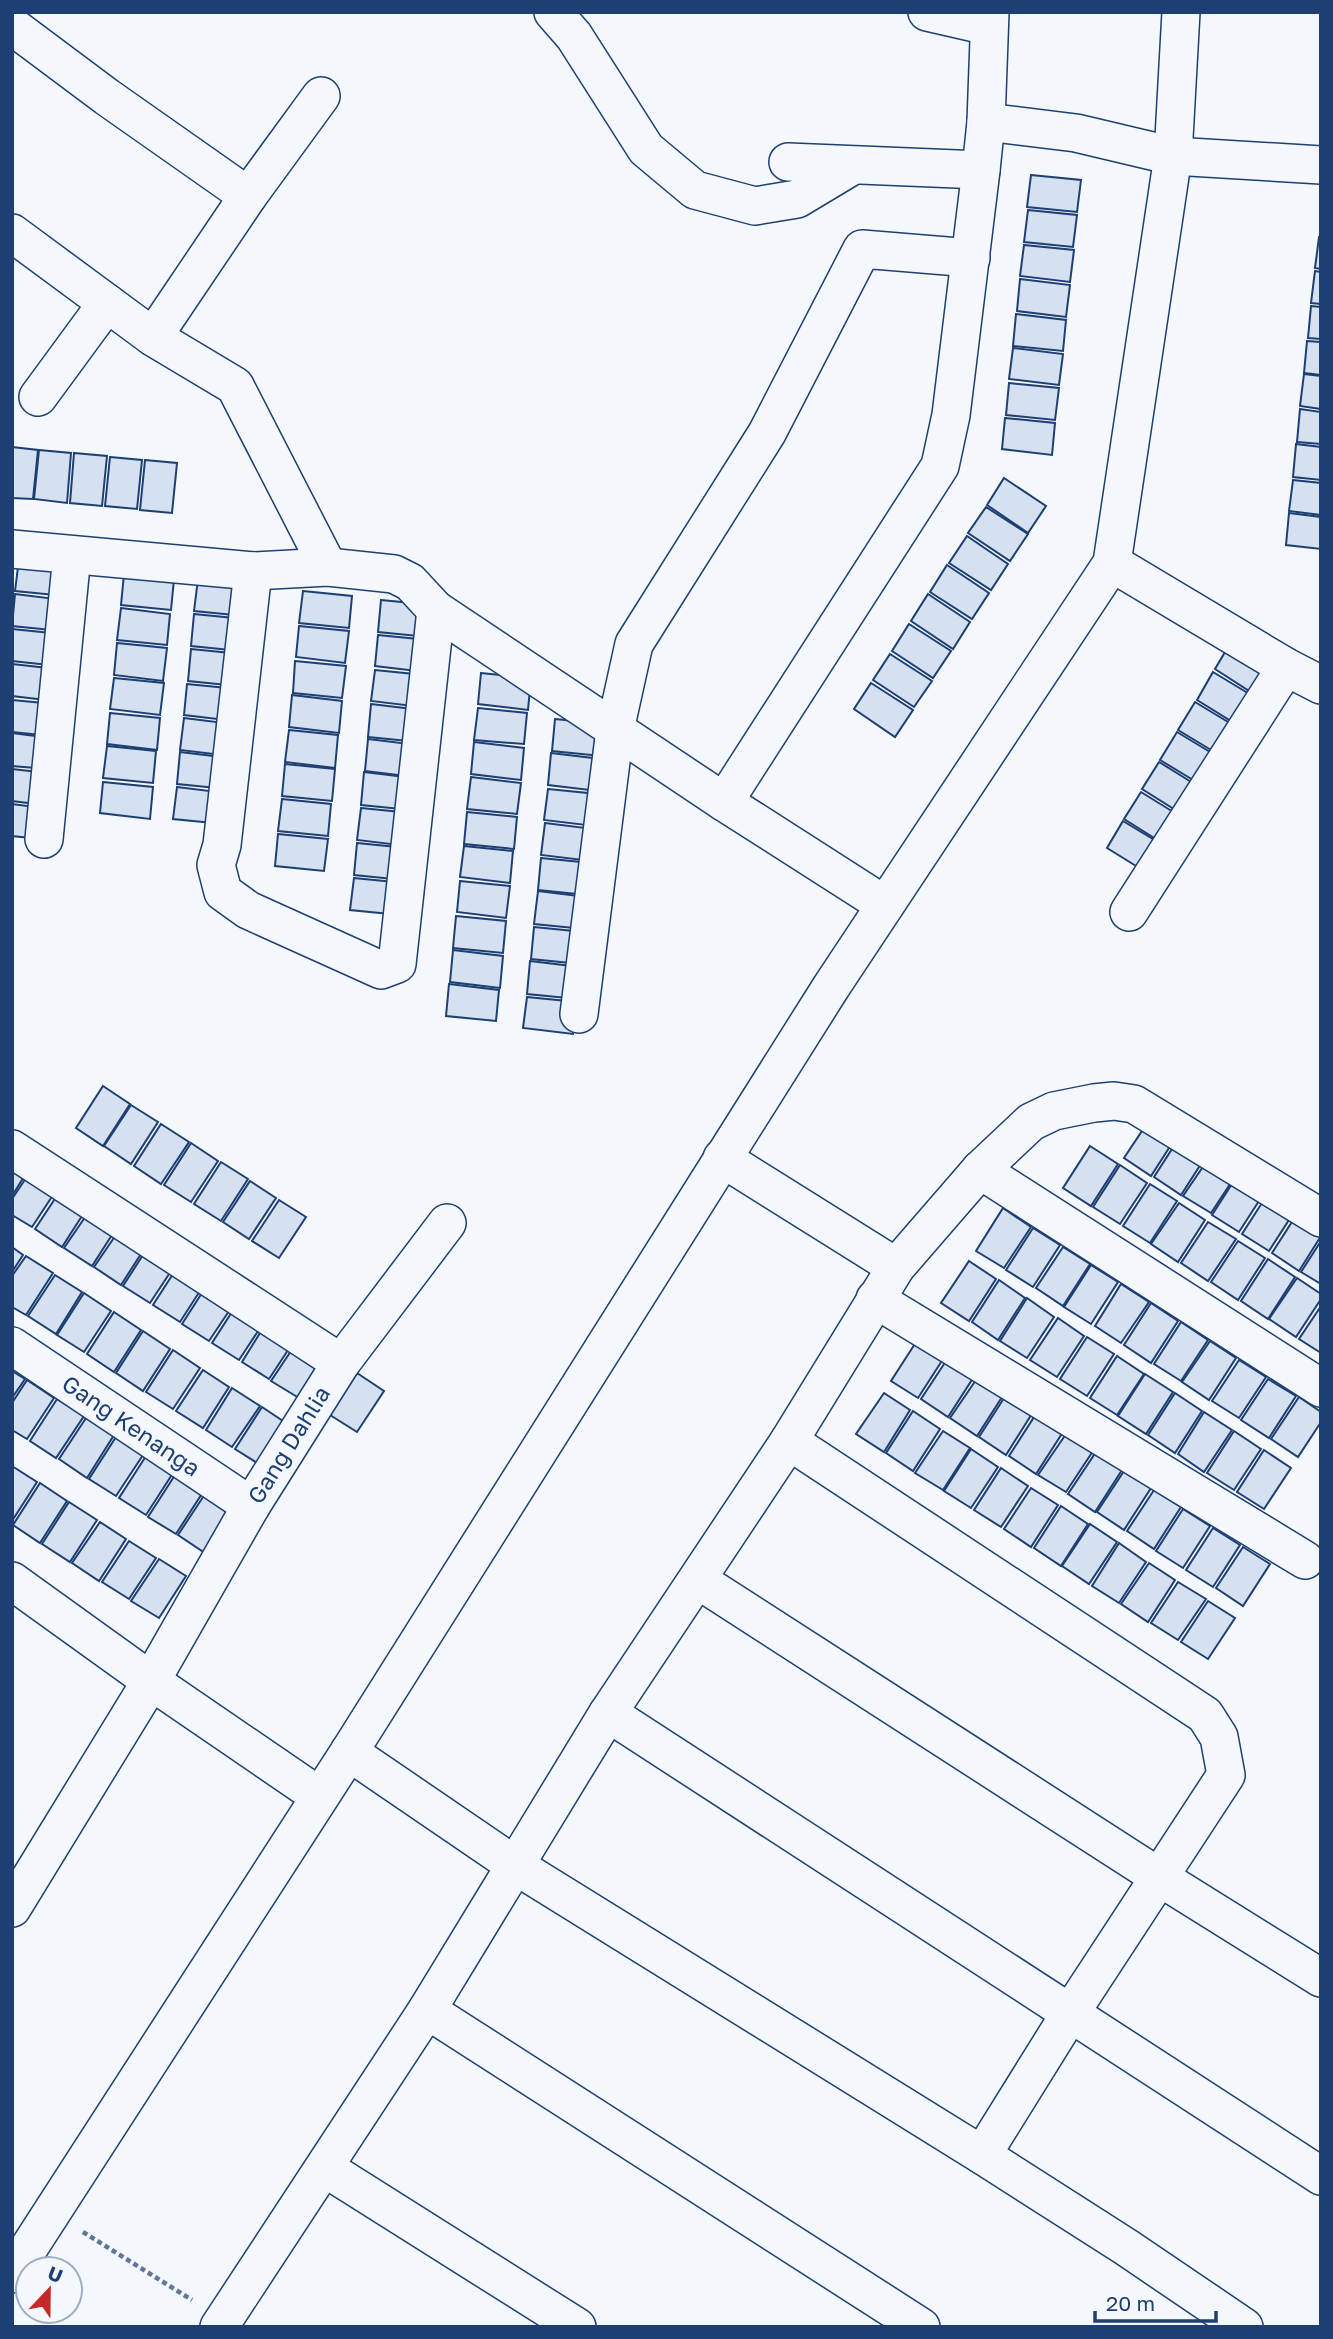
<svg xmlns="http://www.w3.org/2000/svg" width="1333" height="2339" font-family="'Golos Text',sans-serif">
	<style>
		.building { fill: #d5e0f0; stroke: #1d3f73; stroke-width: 2 }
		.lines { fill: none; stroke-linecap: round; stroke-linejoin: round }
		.minor-casing { stroke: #1d3f73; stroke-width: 40 }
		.path { stroke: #5e769c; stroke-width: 4.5; stroke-dasharray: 5 3.5; stroke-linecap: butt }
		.minor { stroke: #f4f7fb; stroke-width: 37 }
		.labels { text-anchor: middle; stroke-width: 5; stroke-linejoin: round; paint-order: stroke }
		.street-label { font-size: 23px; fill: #1d3f73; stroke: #f4f7fb }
	</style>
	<rect width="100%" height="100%" fill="#f4f7fb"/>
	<g class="building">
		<polygon points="1031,175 1081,180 1077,212 1027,207"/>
		<polygon points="1028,210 1077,215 1073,247 1024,242"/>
		<polygon points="1319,237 1321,237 1321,269 1315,268"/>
		<polygon points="1024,245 1074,250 1070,282 1020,276"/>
		<polygon points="1315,271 1321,272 1321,304 1311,303"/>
		<polygon points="1020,279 1070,285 1066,317 1017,311"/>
		<polygon points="1311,306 1321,307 1321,339 1308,338"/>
		<polygon points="1016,314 1066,320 1063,351 1013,346"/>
		<polygon points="1307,341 1321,342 1321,375 1304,373"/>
		<polygon points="1013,348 1063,354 1059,385 1009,379"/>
		<polygon points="1304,374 1321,376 1321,409 1300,406"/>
		<polygon points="1009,383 1059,388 1055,420 1006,415"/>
		<polygon points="1300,409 1321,412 1321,444 1297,442"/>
		<polygon points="1005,418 1055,423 1052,455 1002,449"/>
		<polygon points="1296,444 1321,447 1321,480 1293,477"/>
		<polygon points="12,447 38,450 33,499 12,498"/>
		<polygon points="39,450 71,453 67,503 34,499"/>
		<polygon points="74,453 107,456 102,506 70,503"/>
		<polygon points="110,457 142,460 137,509 105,506"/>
		<polygon points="145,460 177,463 172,513 140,510"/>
		<polygon points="1004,478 1046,506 1028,533 987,505"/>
		<polygon points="1293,480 1321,483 1321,515 1289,511"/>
		<polygon points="986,507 1028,534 1010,561 968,533"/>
		<polygon points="1289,513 1321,517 1321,549 1286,545"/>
		<polygon points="967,536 1008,564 991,590 949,563"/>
		<polygon points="19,559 68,565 65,596 15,591"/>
		<polygon points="947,565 989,593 972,619 930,592"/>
		<polygon points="124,574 174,579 171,610 121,605"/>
		<polygon points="198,579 248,585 244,616 194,611"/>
		<polygon points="303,591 352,596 349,628 299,623"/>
		<polygon points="15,594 64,600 61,631 12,626"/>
		<polygon points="928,594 970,622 953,649 911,621"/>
		<polygon points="381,600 432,605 428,637 378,632"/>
		<polygon points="121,608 170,614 167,645 117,640"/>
		<polygon points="194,614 244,619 240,651 191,646"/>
		<polygon points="909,624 951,651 933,678 892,651"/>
		<polygon points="299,626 349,631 345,663 296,657"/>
		<polygon points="12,629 61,634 58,666 12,661"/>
		<polygon points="378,635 428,640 425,672 375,666"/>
		<polygon points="1231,642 1274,668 1257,696 1215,669"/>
		<polygon points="117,643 167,648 163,681 114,675"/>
		<polygon points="191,649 241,654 237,686 188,681"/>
		<polygon points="890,654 932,681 914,707 873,680"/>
		<polygon points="295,661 346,666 342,698 293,693"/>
		<polygon points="12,664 57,669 54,701 12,696"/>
		<polygon points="375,670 424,675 421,707 371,701"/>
		<polygon points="1213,672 1256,698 1239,726 1197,700"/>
		<polygon points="481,673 531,678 528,710 478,704"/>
		<polygon points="114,678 164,683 160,715 110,709"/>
		<polygon points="871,683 913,710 895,737 854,709"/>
		<polygon points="187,684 237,689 234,721 184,715"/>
		<polygon points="292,695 342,701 339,733 289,727"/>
		<polygon points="12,700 54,704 51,736 12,732"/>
		<polygon points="1195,702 1238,728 1221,756 1178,730"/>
		<polygon points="371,704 421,710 418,742 368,737"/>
		<polygon points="478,708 527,713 524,744 474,740"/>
		<polygon points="110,713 160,718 157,750 107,744"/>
		<polygon points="184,718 233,724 230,756 180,750"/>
		<polygon points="555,719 605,724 601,756 552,751"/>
		<polygon points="289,730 338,735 335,768 285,762"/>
		<polygon points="1177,732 1220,758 1203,786 1160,760"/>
		<polygon points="12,733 51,738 47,769 12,766"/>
		<polygon points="368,739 418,745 414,777 365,771"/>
		<polygon points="474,742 524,748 521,780 471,774"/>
		<polygon points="107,746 156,751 153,783 103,778"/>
		<polygon points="180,752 230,758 227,789 177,784"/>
		<polygon points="551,753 601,759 598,791 548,785"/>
		<polygon points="1159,762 1201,788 1185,816 1142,789"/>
		<polygon points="285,764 335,769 332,801 282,796"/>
		<polygon points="12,769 47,773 44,805 12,801"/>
		<polygon points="364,772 414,778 411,810 361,805"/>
		<polygon points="471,777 521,783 517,814 467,809"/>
		<polygon points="103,782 153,787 150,819 100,813"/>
		<polygon points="177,787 226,793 223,824 173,819"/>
		<polygon points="548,789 598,794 594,826 544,820"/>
		<polygon points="1141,792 1183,818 1167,846 1124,819"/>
		<polygon points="282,799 331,804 328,836 278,831"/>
		<polygon points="12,804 43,808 40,839 12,836"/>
		<polygon points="361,808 411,813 407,846 357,840"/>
		<polygon points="467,812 517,817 514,849 464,844"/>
		<polygon points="1123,821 1166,847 1149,874 1107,848"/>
		<polygon points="545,823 594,829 591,861 541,855"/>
		<polygon points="278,834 328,839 324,871 275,866"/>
		<polygon points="357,843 407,848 403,880 354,875"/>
		<polygon points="464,846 513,851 510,883 460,877"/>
		<polygon points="541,858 591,863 587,895 538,890"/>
		<polygon points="354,878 404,883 400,915 350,910"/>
		<polygon points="460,881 510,886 506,918 457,912"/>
		<polygon points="538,891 587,897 584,929 534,924"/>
		<polygon points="456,916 506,921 503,953 453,948"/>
		<polygon points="534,927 584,932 580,964 531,959"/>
		<polygon points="453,950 503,956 500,988 450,982"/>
		<polygon points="530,961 580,967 577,999 527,994"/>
		<polygon points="449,984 499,990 496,1021 446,1016"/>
		<polygon points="527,997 577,1002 573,1034 523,1028"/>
		<polygon points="103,1086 130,1104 103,1146 76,1128"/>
		<polygon points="131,1105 158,1122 131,1164 104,1146"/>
		<polygon points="1152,1116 1178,1134 1151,1176 1124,1158"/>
		<polygon points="161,1124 189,1142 161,1184 134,1166"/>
		<polygon points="1181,1135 1208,1153 1181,1195 1154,1177"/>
		<polygon points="191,1143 218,1161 191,1202 164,1185"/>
		<polygon points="1090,1146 1118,1164 1091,1206 1063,1188"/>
		<polygon points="1211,1155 1238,1172 1211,1213 1183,1196"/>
		<polygon points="12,1156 30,1167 12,1196"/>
		<polygon points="221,1162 248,1179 221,1221 194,1204"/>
		<polygon points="1120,1165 1147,1183 1120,1224 1093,1207"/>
		<polygon points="32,1169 59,1186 32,1227 12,1215 12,1199"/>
		<polygon points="1239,1173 1266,1190 1239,1232 1212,1215"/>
		<polygon points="250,1181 276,1198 249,1239 223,1222"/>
		<polygon points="1150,1184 1177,1201 1150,1243 1123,1226"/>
		<polygon points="62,1188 89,1205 62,1247 35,1229"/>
		<polygon points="1269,1192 1296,1209 1269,1251 1242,1234"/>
		<polygon points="279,1200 306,1217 279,1258 252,1241"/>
		<polygon points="1179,1203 1205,1220 1178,1262 1151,1244"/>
		<polygon points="92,1207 119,1224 92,1266 64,1248"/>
		<polygon points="1003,1208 1031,1227 1004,1268 976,1251"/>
		<polygon points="1299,1211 1321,1225 1321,1236 1299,1271 1272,1253"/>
		<polygon points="1208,1222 1236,1239 1208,1281 1181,1263"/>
		<polygon points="122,1226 148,1243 121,1285 94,1267"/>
		<polygon points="1033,1228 1060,1245 1033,1287 1006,1270"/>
		<polygon points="1238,1241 1265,1258 1238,1300 1211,1282"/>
		<polygon points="1321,1241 1321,1284 1301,1272"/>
		<polygon points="150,1244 177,1262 150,1303 123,1286"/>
		<polygon points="12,1247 23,1255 12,1272"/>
		<polygon points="1063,1247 1090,1264 1063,1306 1036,1288"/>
		<polygon points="26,1256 53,1273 26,1315 12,1307 12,1276"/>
		<polygon points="1268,1259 1295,1277 1268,1319 1241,1301"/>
		<polygon points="969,1261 996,1279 969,1321 941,1303"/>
		<polygon points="180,1263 207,1280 180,1322 153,1305"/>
		<polygon points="1091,1265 1118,1282 1091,1324 1064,1307"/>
		<polygon points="55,1275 82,1292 56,1334 28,1316"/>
		<polygon points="1297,1278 1321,1294 1321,1299 1296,1337 1269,1319"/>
		<polygon points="999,1280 1025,1298 998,1340 972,1322"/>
		<polygon points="209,1282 237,1299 209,1341 182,1324"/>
		<polygon points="1121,1284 1149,1302 1121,1343 1095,1326"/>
		<polygon points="84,1293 111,1311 84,1352 57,1335"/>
		<polygon points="1027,1298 1054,1317 1027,1358 1000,1341"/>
		<polygon points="239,1301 266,1319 239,1360 212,1343"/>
		<polygon points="1151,1303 1178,1321 1151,1363 1124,1345"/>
		<polygon points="1321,1306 1321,1353 1299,1339"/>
		<polygon points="114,1312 141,1330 114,1372 87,1354"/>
		<polygon points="1058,1318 1084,1336 1057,1377 1030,1360"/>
		<polygon points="268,1320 296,1338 269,1379 242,1362"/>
		<polygon points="1181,1322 1208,1340 1181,1381 1154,1364"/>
		<polygon points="143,1331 170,1349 143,1391 116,1373"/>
		<polygon points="1087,1337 1114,1354 1087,1396 1060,1379"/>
		<polygon points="299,1339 326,1356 299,1398 271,1381"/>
		<polygon points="918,1339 945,1356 918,1398 891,1381"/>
		<polygon points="1210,1341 1236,1358 1209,1400 1182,1382"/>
		<polygon points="173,1350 200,1368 173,1409 146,1392"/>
		<polygon points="1117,1356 1144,1374 1117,1415 1090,1398"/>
		<polygon points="948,1358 975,1375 948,1417 921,1399"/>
		<polygon points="1239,1360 1266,1377 1239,1418 1212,1401"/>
		<polygon points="203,1370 229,1387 203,1428 176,1411"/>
		<polygon points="12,1371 25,1379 12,1398"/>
		<polygon points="357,1373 384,1391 357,1432 330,1415"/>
		<polygon points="1145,1374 1173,1392 1146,1434 1118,1416"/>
		<polygon points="978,1377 1004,1394 977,1436 950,1418"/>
		<polygon points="1268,1379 1296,1396 1269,1438 1241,1420"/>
		<polygon points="27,1380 54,1398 27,1439 12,1430 12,1403"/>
		<polygon points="232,1388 260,1406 232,1447 206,1430"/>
		<polygon points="884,1393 910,1410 884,1452 856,1434"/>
		<polygon points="1175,1393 1202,1411 1175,1453 1148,1435"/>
		<polygon points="1006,1395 1033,1412 1006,1455 979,1437"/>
		<polygon points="1299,1397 1321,1412 1321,1422 1298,1457 1271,1439"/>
		<polygon points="57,1399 84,1416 56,1458 30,1441"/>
		<polygon points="262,1407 289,1425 262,1466 235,1449"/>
		<polygon points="913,1411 940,1429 913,1471 886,1453"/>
		<polygon points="1204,1412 1232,1430 1204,1472 1178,1454"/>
		<polygon points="1036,1414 1063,1432 1036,1474 1009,1456"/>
		<polygon points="86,1418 114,1435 87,1478 59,1459"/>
		<polygon points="943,1431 970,1448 943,1490 915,1473"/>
		<polygon points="1234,1431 1261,1449 1234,1490 1207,1473"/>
		<polygon points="1066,1434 1093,1451 1066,1492 1038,1475"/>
		<polygon points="116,1437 143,1455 116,1496 89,1479"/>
		<polygon points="971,1449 998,1467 971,1508 944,1491"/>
		<polygon points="1264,1450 1291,1468 1264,1509 1237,1492"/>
		<polygon points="1096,1452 1122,1470 1095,1512 1068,1494"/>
		<polygon points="146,1456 173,1473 146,1515 119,1498"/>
		<polygon points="12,1466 37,1482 12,1521"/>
		<polygon points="1001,1468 1028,1486 1001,1527 974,1510"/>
		<polygon points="1124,1471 1151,1488 1124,1530 1097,1512"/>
		<polygon points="175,1475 203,1492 176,1534 148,1517"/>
		<polygon points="40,1483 67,1501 40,1543 13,1525"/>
		<polygon points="1031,1488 1058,1505 1031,1547 1004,1529"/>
		<polygon points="1154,1490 1181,1507 1154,1549 1127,1531"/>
		<polygon points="205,1494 232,1511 205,1553 178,1535"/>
		<polygon points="69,1502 97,1520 70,1562 42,1544"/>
		<polygon points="1061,1506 1088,1524 1061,1566 1034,1548"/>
		<polygon points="1183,1509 1210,1526 1183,1568 1156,1551"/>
		<polygon points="100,1522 126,1539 99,1581 72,1563"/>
		<polygon points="1090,1524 1117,1542 1089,1584 1062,1566"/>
		<polygon points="1213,1528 1240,1545 1213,1587 1186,1570"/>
		<polygon points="129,1541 156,1558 129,1599 102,1582"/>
		<polygon points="1119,1543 1146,1562 1119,1603 1092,1586"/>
		<polygon points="1243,1547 1270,1564 1243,1606 1216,1588"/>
		<polygon points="159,1559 186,1576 159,1618 131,1601"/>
		<polygon points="1149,1563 1175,1580 1148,1622 1121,1604"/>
		<polygon points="1178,1582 1206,1599 1178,1640 1151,1623"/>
		<polygon points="1208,1601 1235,1618 1208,1659 1181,1642"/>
	</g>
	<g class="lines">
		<defs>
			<g id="minor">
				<polyline points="553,12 574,36 646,149 695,190 755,206 797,199 852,166"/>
				<polyline points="927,12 988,26"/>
				<polyline points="12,26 107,97 248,196 153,337"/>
				<polyline points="986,122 1076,133 1173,156 1321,165"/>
				<polyline points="788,162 981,170"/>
				<polyline points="248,196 321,96"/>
				<polyline points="12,233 153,337 235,386 328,567"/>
				<polyline points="38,397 107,303"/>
				<polyline points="12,549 253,571 328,567 394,574 410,582 436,610 724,802 885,905"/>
				<polyline points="1112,563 1286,667 1321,685"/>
				<polyline points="253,571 222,845 216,865 223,892 248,910 381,970 397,964 436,610"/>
				<polyline points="724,802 940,466 951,415 981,170 986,122 990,12"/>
				<polyline points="44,839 72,555"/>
				<polyline points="1129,912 1286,667"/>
				<polyline points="579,1014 615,730 634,644 767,433 862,249 971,258"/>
				<polyline points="12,1149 341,1363"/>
				<polyline points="722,1158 896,1267"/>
				<polyline points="980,1170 1321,1388"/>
				<polyline points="875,1299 1305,1560"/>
				<polyline points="12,1346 251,1506"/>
				<polyline points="789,1441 1205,1715 1219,1737 1226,1775 1071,2012 982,2155"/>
				<polyline points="698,1580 1159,1877 1321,1978"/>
				<polyline points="12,1581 151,1681 319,1796"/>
				<polyline points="608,1713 1321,2176"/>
				<polyline points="349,1752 516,1866 982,2155 1126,2247 1244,2327"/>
				<polyline points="12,1908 151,1681 251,1506 341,1363 447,1223"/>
				<polyline points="427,2010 921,2327"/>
				<polyline points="325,2168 577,2327"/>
				<polyline points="12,2274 349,1752 831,987 1112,563 1173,156 1181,12"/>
				<polyline points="219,2327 427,2010 608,1713 789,1441 896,1267 980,1170 1031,1122 1054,1111 1094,1103 1114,1101 1134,1104 1321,1218"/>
			</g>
		</defs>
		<use href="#minor" class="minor-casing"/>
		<polyline class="path" points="83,2232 192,2300"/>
		<use href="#minor" class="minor"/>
	</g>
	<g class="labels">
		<g class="street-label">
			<text transform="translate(131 1426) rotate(34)" y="8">Gang Kenanga</text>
			<text transform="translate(289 1445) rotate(-58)" y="8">Gang Dahlia</text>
		</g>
	</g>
	<rect width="1333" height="2339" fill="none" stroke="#1d3f73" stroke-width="28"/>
	<g transform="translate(49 2290) rotate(22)"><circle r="33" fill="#f4f7fb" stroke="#9eadc5" stroke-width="2"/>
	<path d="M0-5L12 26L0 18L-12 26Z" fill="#c62828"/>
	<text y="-10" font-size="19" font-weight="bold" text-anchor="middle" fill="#1d3f73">U</text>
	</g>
	<path d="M1095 2311v10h121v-10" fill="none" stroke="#1d3f73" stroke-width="3.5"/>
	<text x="1106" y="2311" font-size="21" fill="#1d3f73" stroke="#f4f7fb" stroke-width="5" paint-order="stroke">20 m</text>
</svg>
